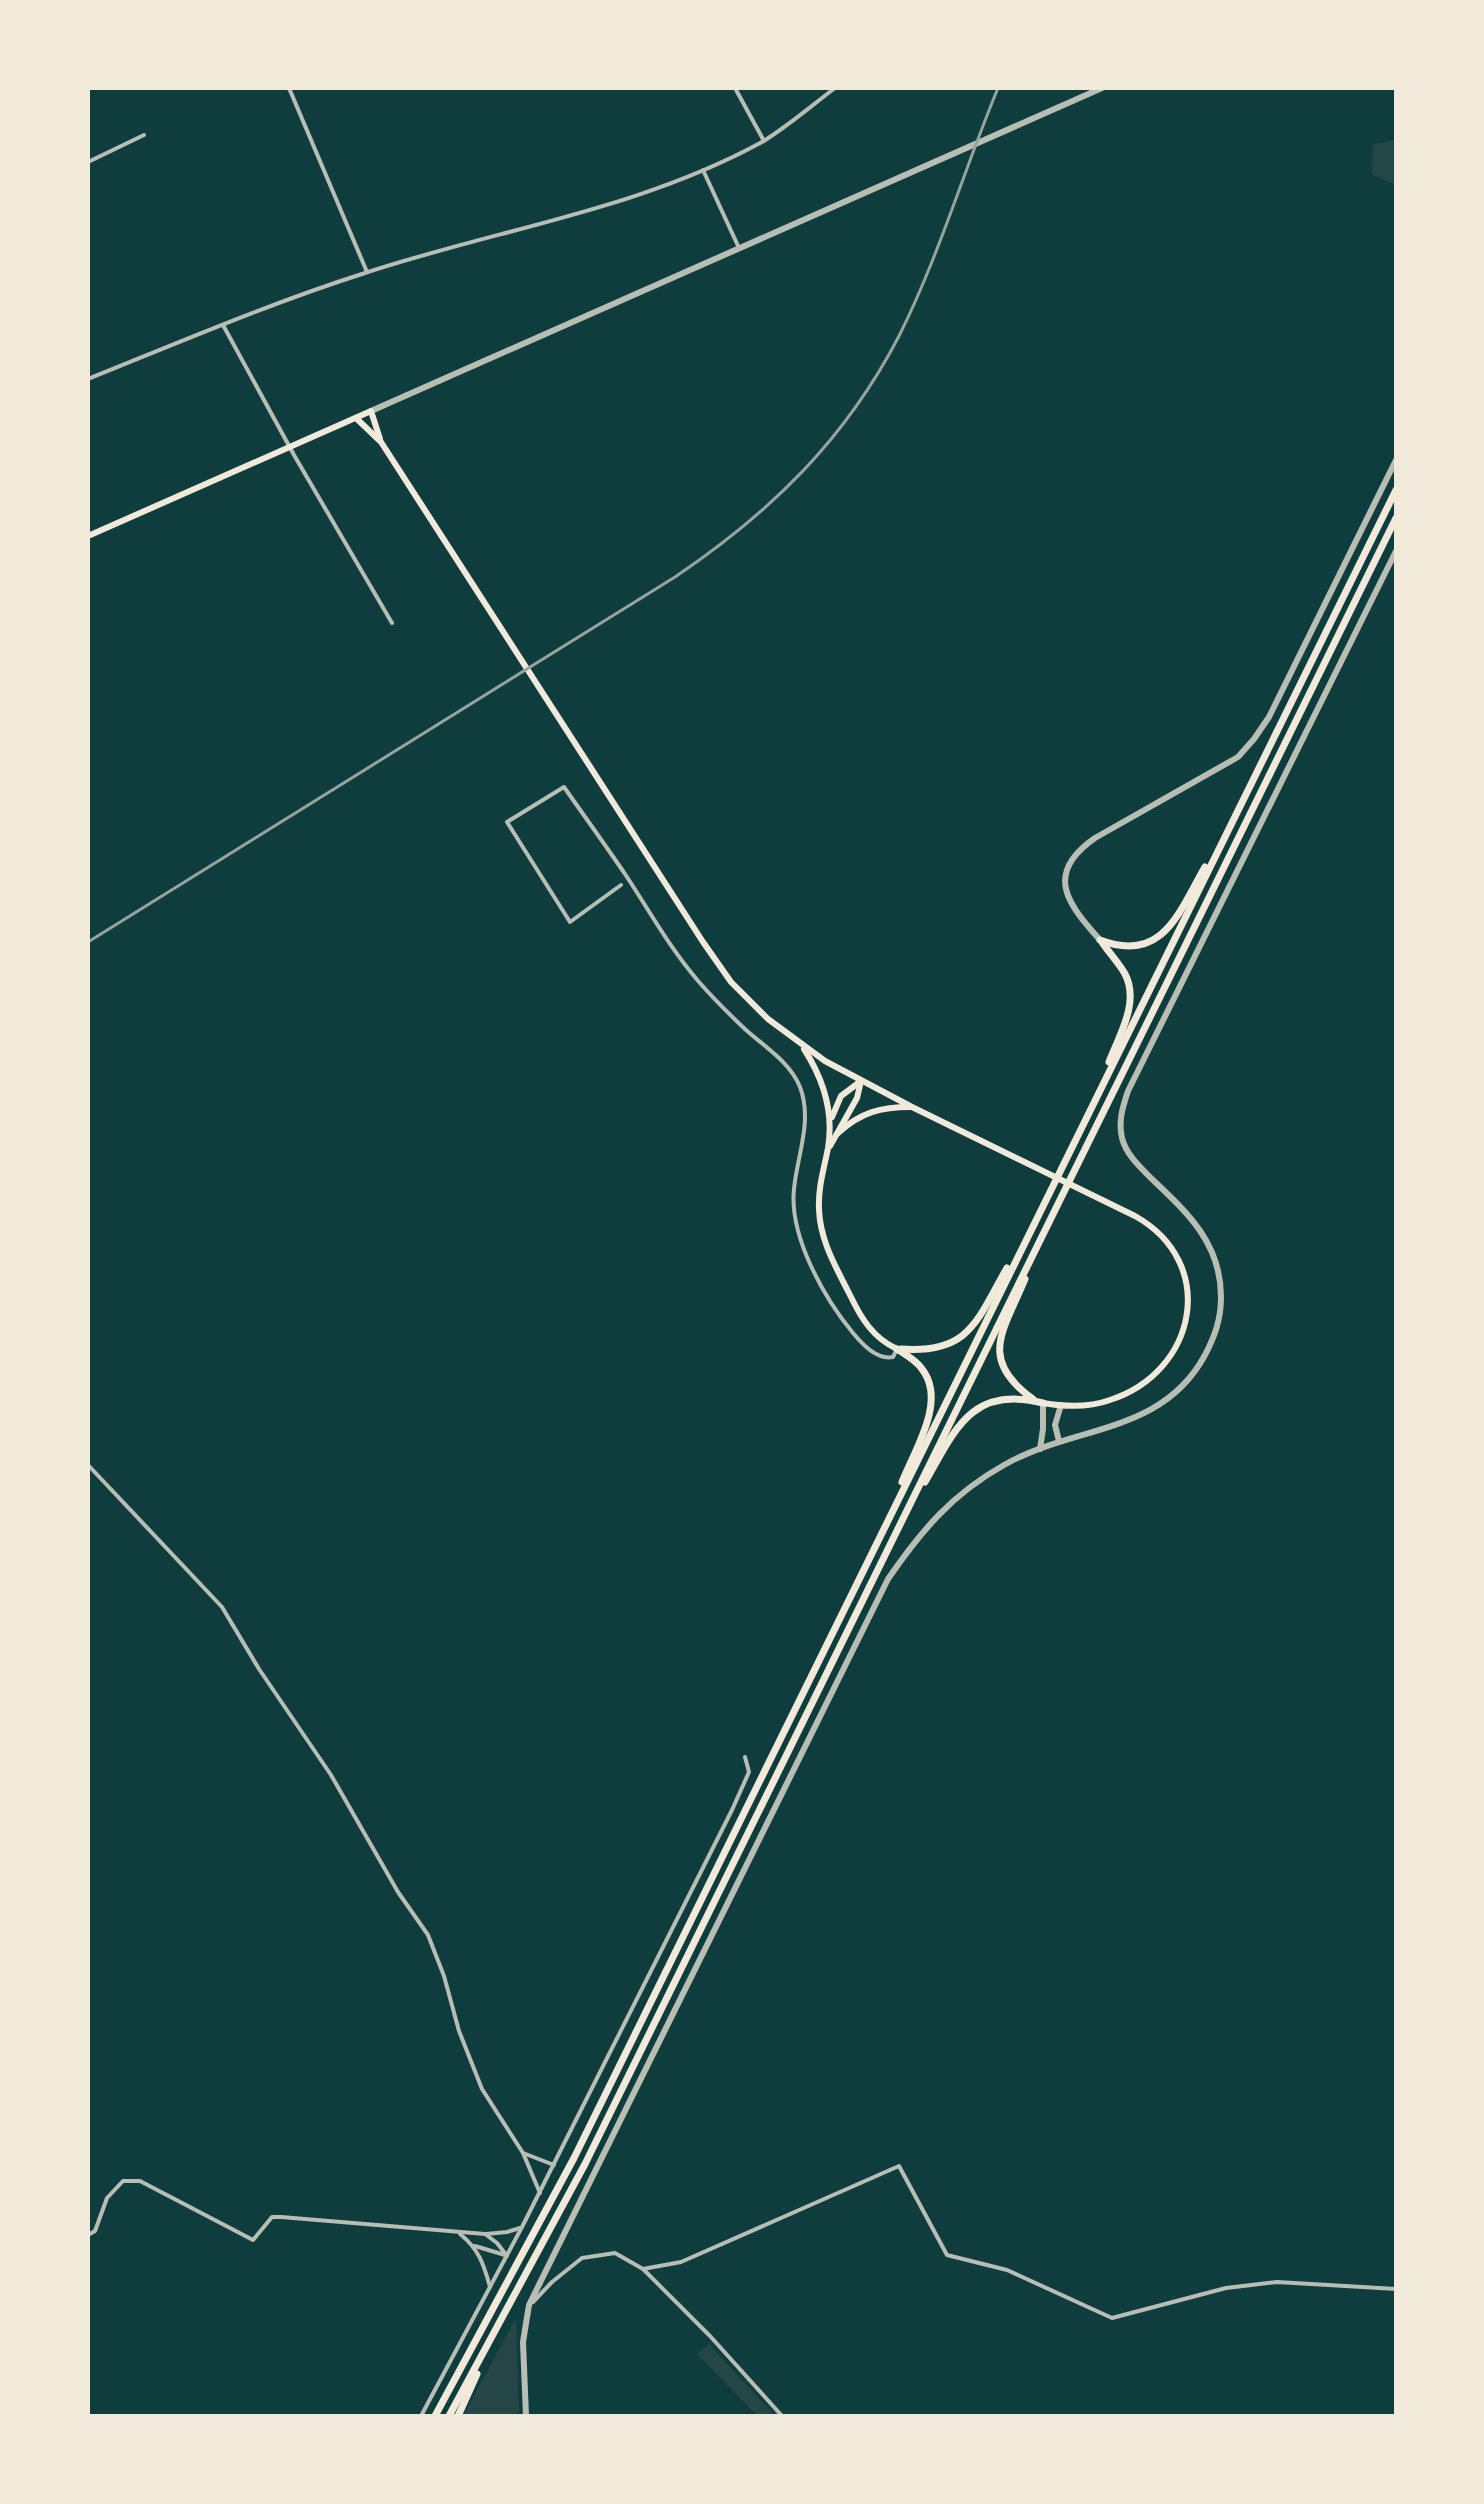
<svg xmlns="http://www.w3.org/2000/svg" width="1484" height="2504" font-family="'Work Sans',sans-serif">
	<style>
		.green { fill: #244646 }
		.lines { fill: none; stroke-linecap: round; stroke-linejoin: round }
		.minor { stroke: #b8beb3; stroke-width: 4 }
		.tertiary { stroke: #b8beb3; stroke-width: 6 }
		.secondary { stroke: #f1e9da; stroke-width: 6 }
		.trunk { stroke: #f1e9da; stroke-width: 7 }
		.rail { stroke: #97a49c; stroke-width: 3 }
	</style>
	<rect width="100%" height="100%" fill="#0f3d3e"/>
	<g class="green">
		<polygon points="1396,140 1396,185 1372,175 1373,144"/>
		<polygon points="516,2318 519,2416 463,2416"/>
		<polygon points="709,2344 718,2354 775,2416 758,2416 697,2354"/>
	</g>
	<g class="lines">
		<g class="minor">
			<polyline points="289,88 367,272"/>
			<polyline points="735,88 764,141"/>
			<polyline points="88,162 144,135"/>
			<polyline points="703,170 739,248"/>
			<polyline points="223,325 294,455 392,623"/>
			<path d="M 88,379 C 180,342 271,303 365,273 C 498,229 638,210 762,142 C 787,127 811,106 835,88"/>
			<path d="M 621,885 L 570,922 L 507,822 L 564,787 C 585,817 606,846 627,877 C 650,912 671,950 699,982 C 714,999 730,1015 746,1030 C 765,1047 790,1062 800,1087 C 813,1121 797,1156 794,1189 C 789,1236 824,1298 853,1333 C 863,1345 877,1360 893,1357 L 896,1351"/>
			<polyline points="88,1465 222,1607 259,1669 331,1775 398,1892 428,1935 444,1976 459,2031 482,2089 523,2153 540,2193"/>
			<polyline points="523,2153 554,2165"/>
			<path d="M 460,2234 C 479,2249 484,2265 490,2287"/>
			<polyline points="486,2234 507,2232 520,2228"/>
			<polyline points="88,2235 95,2231 107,2198 123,2181 140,2181 253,2240 272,2217 281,2217 485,2234 497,2243 507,2256"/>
			<polyline points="475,2246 505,2255"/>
			<polyline points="643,2269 681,2262 899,2166 947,2255 1007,2270 1112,2318 1226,2288 1277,2282 1396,2289"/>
			<polyline points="533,2302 552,2282 582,2258 615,2253 643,2269 710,2336 782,2416"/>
			<polyline points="421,2416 522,2227 732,1810 749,1772 745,1757"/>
		</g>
		<g class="tertiary">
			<polyline points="371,411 1102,88"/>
			<path d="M 1100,940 C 1068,904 1043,874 1095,838 L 1238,757 L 1254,739 L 1269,717 L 1396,460"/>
			<polyline points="1059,1441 1055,1425 1061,1405"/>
			<polyline points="1040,1449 1043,1429 1043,1403"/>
			<path d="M 526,2416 L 523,2342 L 529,2305 L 888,1579 C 921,1531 952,1494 1004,1465 C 1074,1425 1162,1435 1205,1355 C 1215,1336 1221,1319 1221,1297 C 1221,1245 1190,1215 1154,1181 C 1142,1169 1126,1155 1122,1138 C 1118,1121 1123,1106 1128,1091 L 1396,551"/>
		</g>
		<g class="secondary">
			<path d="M 356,418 L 381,442 L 703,942 L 731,982 L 768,1019 L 825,1061 L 912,1107 L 1135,1216 C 1219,1263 1197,1372 1110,1400 C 1088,1408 1066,1407 1043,1403"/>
			<polyline points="88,536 371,411 380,439"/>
			<path d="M 804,1049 C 824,1080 834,1112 828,1148 C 824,1169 818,1187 819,1209 C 820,1241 836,1267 850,1295 C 861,1318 873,1338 897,1349"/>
			<polyline points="832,1117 841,1096 861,1081"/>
			<path d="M 838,1133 C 861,1112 881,1107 911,1107"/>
			<polyline points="830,1146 857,1098 861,1081"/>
		</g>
		<g class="trunk">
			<path d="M 1100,940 C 1163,964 1179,912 1205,867"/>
			<path d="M 1102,942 C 1109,953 1119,963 1125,974 C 1140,1002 1119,1036 1109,1062"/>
			<path d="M 1025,1279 C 1004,1330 977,1359 1033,1399"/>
			<path d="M 897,1349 C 906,1355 916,1360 922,1369 C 947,1401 915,1449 902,1482"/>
			<path d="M 901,1349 C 970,1354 977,1320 1007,1268"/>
			<path d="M 925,1482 C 955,1430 971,1385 1043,1403"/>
			<polyline points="435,2416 574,2158 1396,490"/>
			<polyline points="449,2416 585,2164 1396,518"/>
			<polyline points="458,2416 477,2374"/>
		</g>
		<path class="rail" d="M 88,942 L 675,577 C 771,512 845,440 899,336 C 939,256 964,170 998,88"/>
	</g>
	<rect width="1484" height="2504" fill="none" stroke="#f1e9da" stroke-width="180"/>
</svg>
